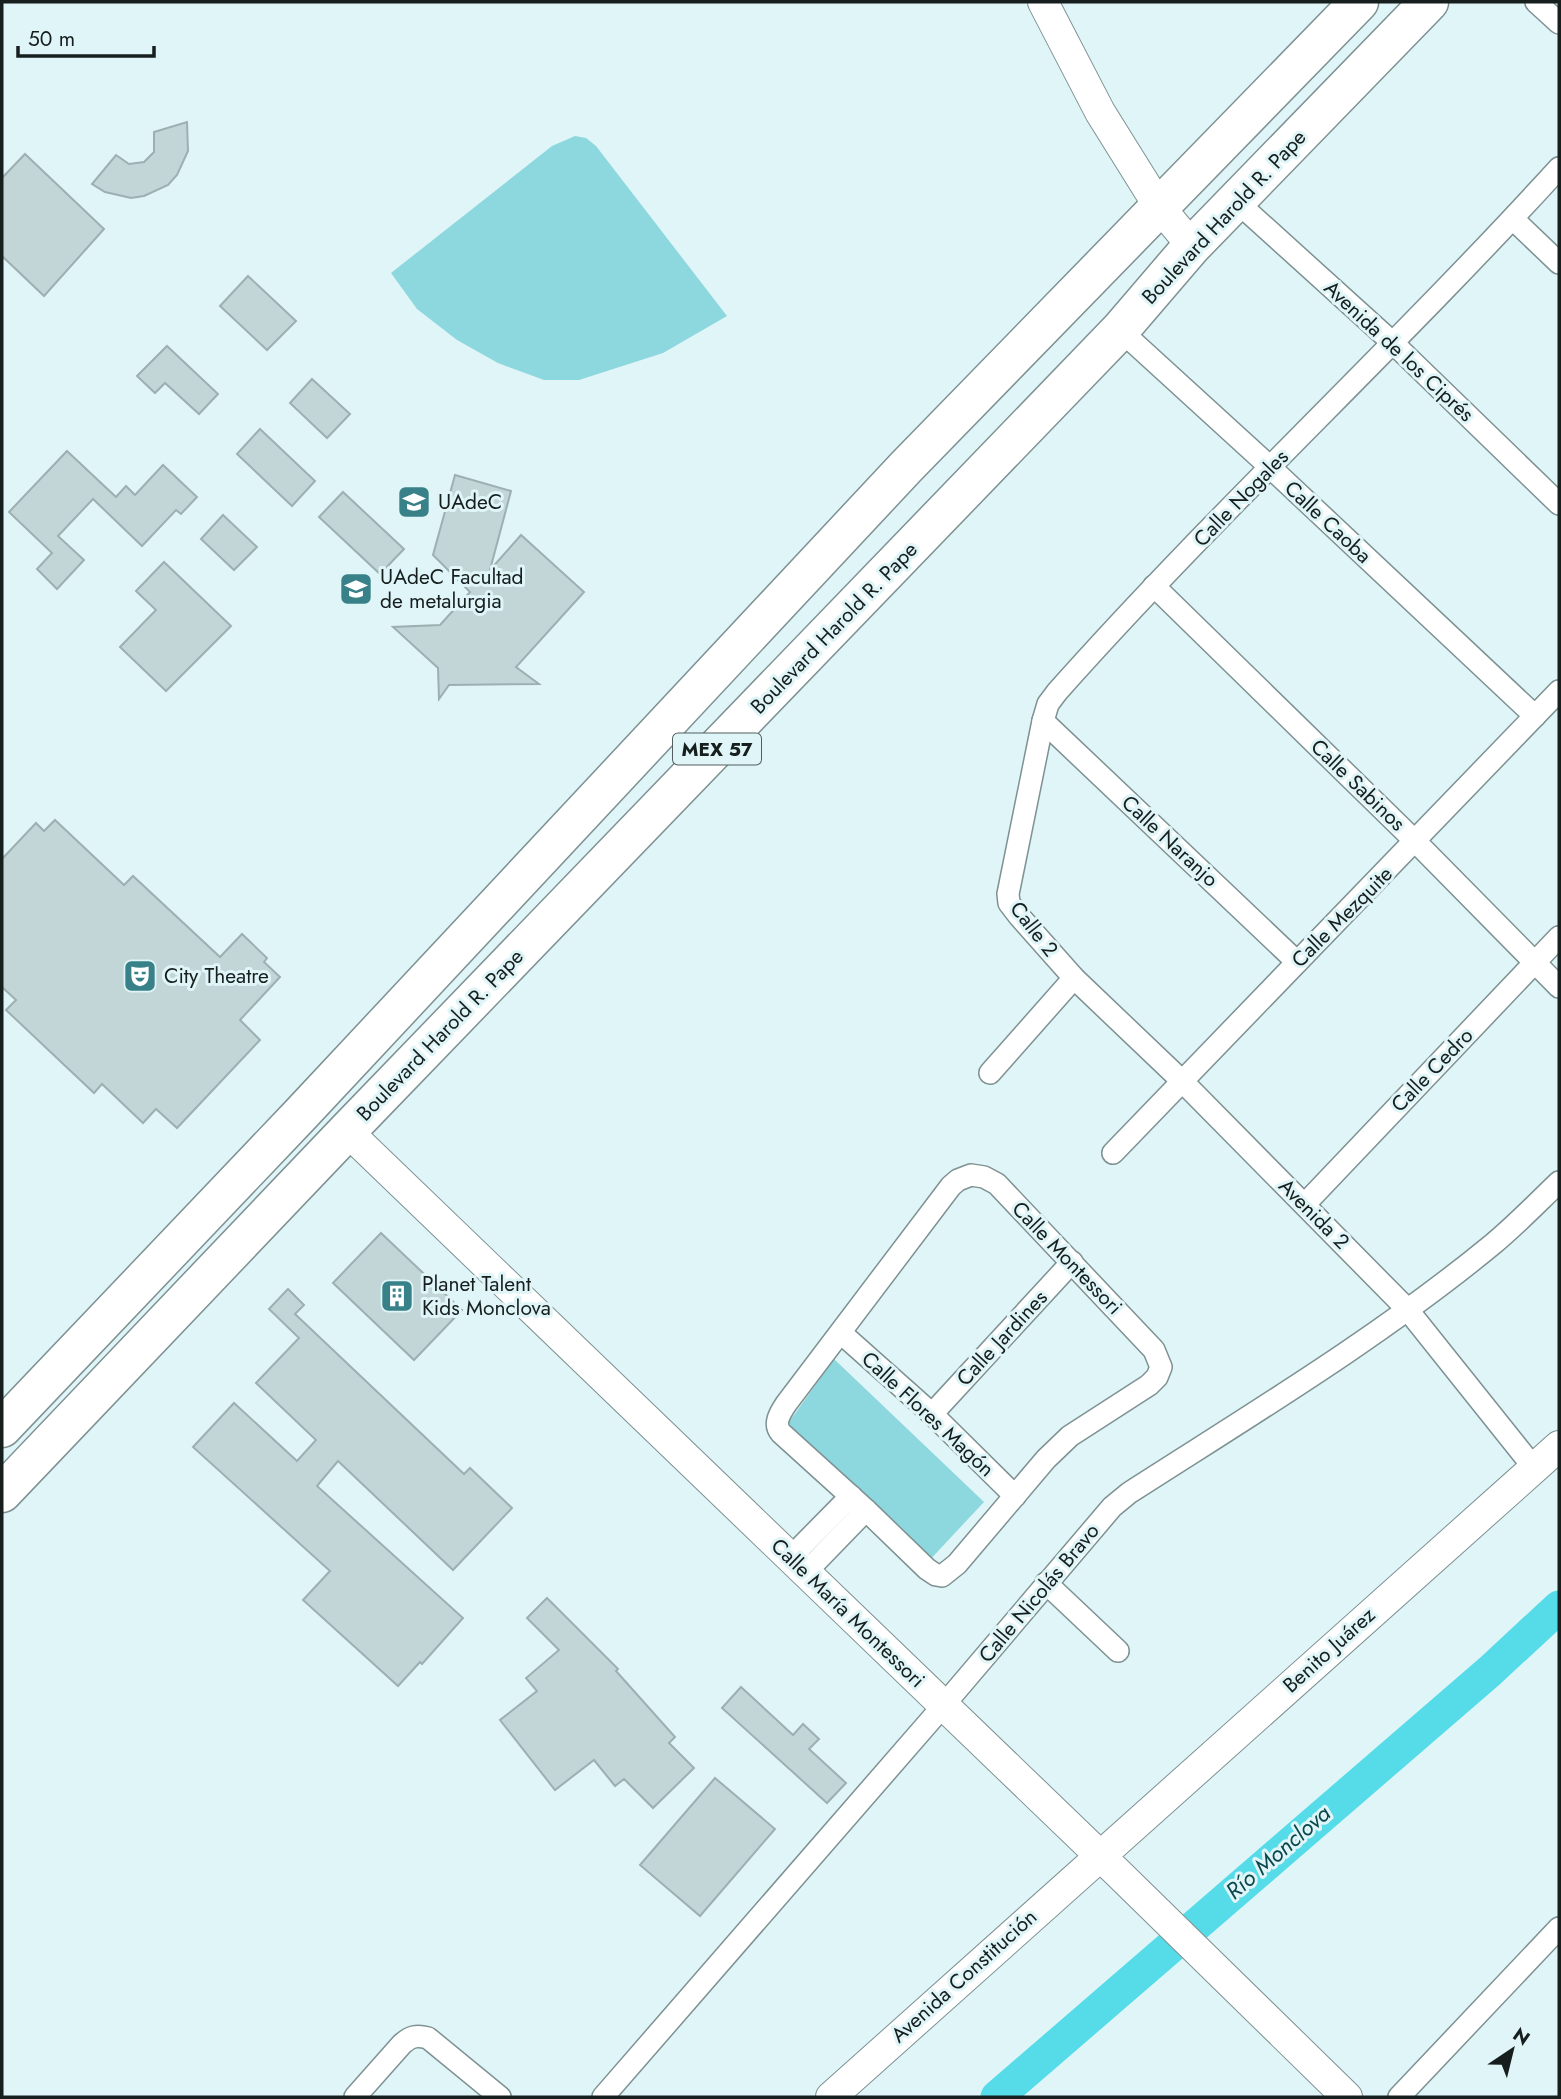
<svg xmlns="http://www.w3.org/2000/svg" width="1561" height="2099" font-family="Jost,sans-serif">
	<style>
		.green { fill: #8dd7df }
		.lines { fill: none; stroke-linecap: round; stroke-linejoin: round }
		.river { stroke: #56dce9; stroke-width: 33 }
		.building { fill: #c2d6d8; stroke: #9cb0b2; stroke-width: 2 }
		.street-casing { stroke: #7e9193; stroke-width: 24 }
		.secondary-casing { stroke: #7e9193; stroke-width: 32 }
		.highway-casing { stroke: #7e9193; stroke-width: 41 }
		.street { stroke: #fff; stroke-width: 21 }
		.secondary { stroke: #fff; stroke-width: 30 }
		.highway { stroke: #fff; stroke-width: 38 }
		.labels { text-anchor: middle; stroke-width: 6; stroke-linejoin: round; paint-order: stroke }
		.shield { fill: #e0f5f7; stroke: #535e5f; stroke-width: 2 }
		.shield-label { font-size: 19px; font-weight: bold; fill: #161e1e }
		.street-label { font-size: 21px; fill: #161e1e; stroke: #e0f5f7 }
		.poi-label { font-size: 21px; fill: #161e1e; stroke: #e0f5f7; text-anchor: start }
		.water-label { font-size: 23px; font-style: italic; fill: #09474c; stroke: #e0f5f7 }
	</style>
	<rect width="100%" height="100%" fill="#e0f5f7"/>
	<g class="green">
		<polygon points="575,136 586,138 596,146 727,316 663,353 579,380 544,380 498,363 457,340 417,309 391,273 552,146"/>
		<polygon points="834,1359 984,1502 925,1565 784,1429"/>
	</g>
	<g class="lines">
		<polyline class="river" points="997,2097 1490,1671 1559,1607"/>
	</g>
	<g class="building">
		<polygon points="187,122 188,151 177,175 168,185 144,196 131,198 105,192 92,184 116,155 129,164 144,162 154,152 154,132"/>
		<polygon points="25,154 104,229 44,296 2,256 2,178"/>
		<polygon points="248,276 296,321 267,350 220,306"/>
		<polygon points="167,346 218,394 199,414 165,383 155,393 137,376"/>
		<polygon points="312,379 350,414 327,438 290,403"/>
		<polygon points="260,429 315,481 292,506 237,454"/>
		<polygon points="67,451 116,497 126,486 135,495 163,465 197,497 181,514 176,510 142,546 93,499 58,536 84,560 57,589 37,569 52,553 9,512"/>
		<polygon points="455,475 511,491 490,570 521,535 584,592 516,667 539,684 449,685 439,699 438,668 393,627 440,625 470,592 433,555"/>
		<polygon points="343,492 404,549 380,574 319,517"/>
		<polygon points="223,515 257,547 234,570 201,539"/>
		<polygon points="164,562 231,626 166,691 120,647 156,610 136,591"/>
		<polygon points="55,820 124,885 133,876 220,957 242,934 267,958 264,962 280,977 240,1020 260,1040 177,1128 156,1109 143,1123 102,1084 94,1093 6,1010 16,1000 2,987 2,859 36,823 44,831"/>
		<polygon points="381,1233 462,1310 414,1360 333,1283"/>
		<polygon points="288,1289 304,1305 295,1314 464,1474 470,1468 512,1508 453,1570 338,1461 317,1486 463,1618 422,1664 420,1662 398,1686 303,1600 330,1571 193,1447 234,1403 297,1461 316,1440 256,1383 299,1338 269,1309"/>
		<polygon points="547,1598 618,1669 616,1671 675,1737 669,1743 694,1768 653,1808 624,1779 615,1786 594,1760 555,1790 500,1720 537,1691 526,1678 559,1650 527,1618"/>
		<polygon points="741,1687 793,1735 803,1724 819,1739 809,1749 846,1783 827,1803 722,1708"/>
		<polygon points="715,1778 775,1829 700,1916 640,1865"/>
	</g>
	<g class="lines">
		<defs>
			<g id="street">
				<polyline points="1536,2 1559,23"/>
				<polyline points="1236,201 1394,344 1559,504"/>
				<polyline points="1513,219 1559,263"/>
				<polyline points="1120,330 1270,467 1535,716"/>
				<polyline points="1154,586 1416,842 1559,987"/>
				<polyline points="1043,721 1297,962"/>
				<polyline points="990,1073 1074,978"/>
				<polyline points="1113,1153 1559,691"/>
				<path d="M 971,1175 L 984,1177 L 997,1184 L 1154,1350 L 1161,1367 L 1157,1377 L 1149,1385 L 1070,1436 L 1046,1459 L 957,1564 L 942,1576 L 936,1575 L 927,1569 L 866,1510 L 781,1433 C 773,1424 780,1413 786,1404 L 951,1186 L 958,1180 Z"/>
				<polyline points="1305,1204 1559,937"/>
				<polyline points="841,1333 932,1414 1015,1496"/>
				<polyline points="932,1414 1072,1262"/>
				<path d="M 1534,1468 L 1407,1309 L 1182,1081 L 1074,978 L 1019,916 L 1009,903 L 1008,894 L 1043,721 L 1048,704 L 1057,692 C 1218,511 1396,347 1559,168"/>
				<polyline points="791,1557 851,1496"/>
				<polyline points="806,1572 866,1510"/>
				<polyline points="1046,1583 1118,1651"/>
				<path d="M 355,2097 L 402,2044 C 411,2036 417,2035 428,2038 L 500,2097"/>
				<path d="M 603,2097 L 943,1706 L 1112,1507 L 1129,1493 C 1252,1414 1380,1337 1493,1244 C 1516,1225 1537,1203 1559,1182"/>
				<polyline points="1399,2097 1559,1928"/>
			</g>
			<g id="secondary">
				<polyline points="1043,2 1100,112 1158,205 1192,246"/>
				<polyline points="347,1131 1118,1873 1347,2097"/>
				<polyline points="831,2097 1559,1446"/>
			</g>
			<g id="highway">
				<polyline points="2,1428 301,1114 906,467 1359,2"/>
				<polyline points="2,1493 347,1131 1120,330 1192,246 1429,2"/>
			</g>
		</defs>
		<use href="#street" class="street-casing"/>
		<use href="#secondary" class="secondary-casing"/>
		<use href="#highway" class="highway-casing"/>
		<use href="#street" class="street"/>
		<use href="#secondary" class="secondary"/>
		<use href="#highway" class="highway"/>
	</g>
	<defs>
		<symbol id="university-square" viewBox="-11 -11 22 22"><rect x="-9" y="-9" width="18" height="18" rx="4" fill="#398188" stroke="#e0f5f7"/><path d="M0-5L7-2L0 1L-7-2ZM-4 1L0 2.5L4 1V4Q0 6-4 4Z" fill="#fff"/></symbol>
		<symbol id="theatre-square" viewBox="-11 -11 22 22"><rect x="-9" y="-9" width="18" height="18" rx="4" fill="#398188" stroke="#e0f5f7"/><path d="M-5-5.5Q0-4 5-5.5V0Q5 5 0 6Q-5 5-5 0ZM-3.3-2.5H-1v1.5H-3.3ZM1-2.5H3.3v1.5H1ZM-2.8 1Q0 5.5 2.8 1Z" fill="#fff"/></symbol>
		<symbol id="building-square" viewBox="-11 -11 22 22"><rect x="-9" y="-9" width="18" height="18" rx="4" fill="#398188" stroke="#e0f5f7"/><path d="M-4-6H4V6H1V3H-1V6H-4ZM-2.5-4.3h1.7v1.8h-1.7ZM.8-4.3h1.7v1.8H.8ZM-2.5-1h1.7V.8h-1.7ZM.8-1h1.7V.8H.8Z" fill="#fff"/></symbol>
	</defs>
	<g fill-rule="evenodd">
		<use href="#university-square" x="395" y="483" width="38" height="38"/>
		<use href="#university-square" x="337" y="570" width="38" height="38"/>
		<use href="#theatre-square" x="121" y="957" width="38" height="38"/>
		<use href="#building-square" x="378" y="1277" width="38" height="38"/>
	</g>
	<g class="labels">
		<rect class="shield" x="673" y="733.5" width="88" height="31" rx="5"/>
		<g class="shield-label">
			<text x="717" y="756">MEX 57</text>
		</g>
		<g class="street-label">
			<text transform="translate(1224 217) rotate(-47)" y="7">Boulevard Harold R. Pape</text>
			<text transform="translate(1399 351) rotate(43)" y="7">Avenida de los Ciprés</text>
			<text transform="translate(1241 498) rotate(-46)" y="7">Calle Nogales</text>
			<text transform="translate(1328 522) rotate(43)" y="7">Calle Caoba</text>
			<text transform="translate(834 628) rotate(-46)" y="7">Boulevard Harold R. Pape</text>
			<text transform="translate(1358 785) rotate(44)" y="7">Calle Sabinos</text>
			<text transform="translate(1170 841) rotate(43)" y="7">Calle Naranjo</text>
			<text transform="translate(1342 917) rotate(-45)" y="7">Calle Mezquite</text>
			<text transform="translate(1034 929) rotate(52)" y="7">Calle 2</text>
			<text transform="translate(440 1035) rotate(-46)" y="7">Boulevard Harold R. Pape</text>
			<text transform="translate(1432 1070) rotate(-46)" y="7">Calle Cedro</text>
			<text transform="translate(1314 1214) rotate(45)" y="7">Avenida 2</text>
			<text transform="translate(1067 1258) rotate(46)" y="7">Calle Montessori</text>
			<text transform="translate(1002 1338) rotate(-47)" y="7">Calle Jardines</text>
			<text transform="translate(928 1414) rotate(43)" y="7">Calle Flores Magón</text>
			<text transform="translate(1039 1593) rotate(-50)" y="7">Calle Nicolás Bravo</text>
			<text transform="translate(848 1613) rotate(44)" y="7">Calle María Montessori</text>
			<text transform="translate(1329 1650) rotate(-42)" y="7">Benito Juárez</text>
			<text transform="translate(964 1976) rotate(-42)" y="7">Avenida Constitución</text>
		</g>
		<g class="poi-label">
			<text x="438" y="509">UAdeC</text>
			<text x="380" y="584">UAdeC Facultad<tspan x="380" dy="24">de metalurgia</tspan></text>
			<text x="164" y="983">City Theatre</text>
			<text x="422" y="1291">Planet Talent<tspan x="422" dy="24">Kids Monclova</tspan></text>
		</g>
		<g class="water-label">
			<text transform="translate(1278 1852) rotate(-41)" y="8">Río Monclova</text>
		</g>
	</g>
	<rect width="1561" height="2099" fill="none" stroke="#161e1e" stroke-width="7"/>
	<g transform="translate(1512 2050) rotate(35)" stroke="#e0f5f7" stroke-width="5" paint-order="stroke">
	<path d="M0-5L12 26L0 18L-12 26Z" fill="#161e1e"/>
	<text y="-10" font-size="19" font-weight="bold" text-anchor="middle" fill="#161e1e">N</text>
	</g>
	<path d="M18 46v10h136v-10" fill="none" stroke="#161e1e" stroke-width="3.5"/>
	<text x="28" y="46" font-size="21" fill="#161e1e" stroke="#e0f5f7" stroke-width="5" paint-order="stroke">50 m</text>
</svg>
